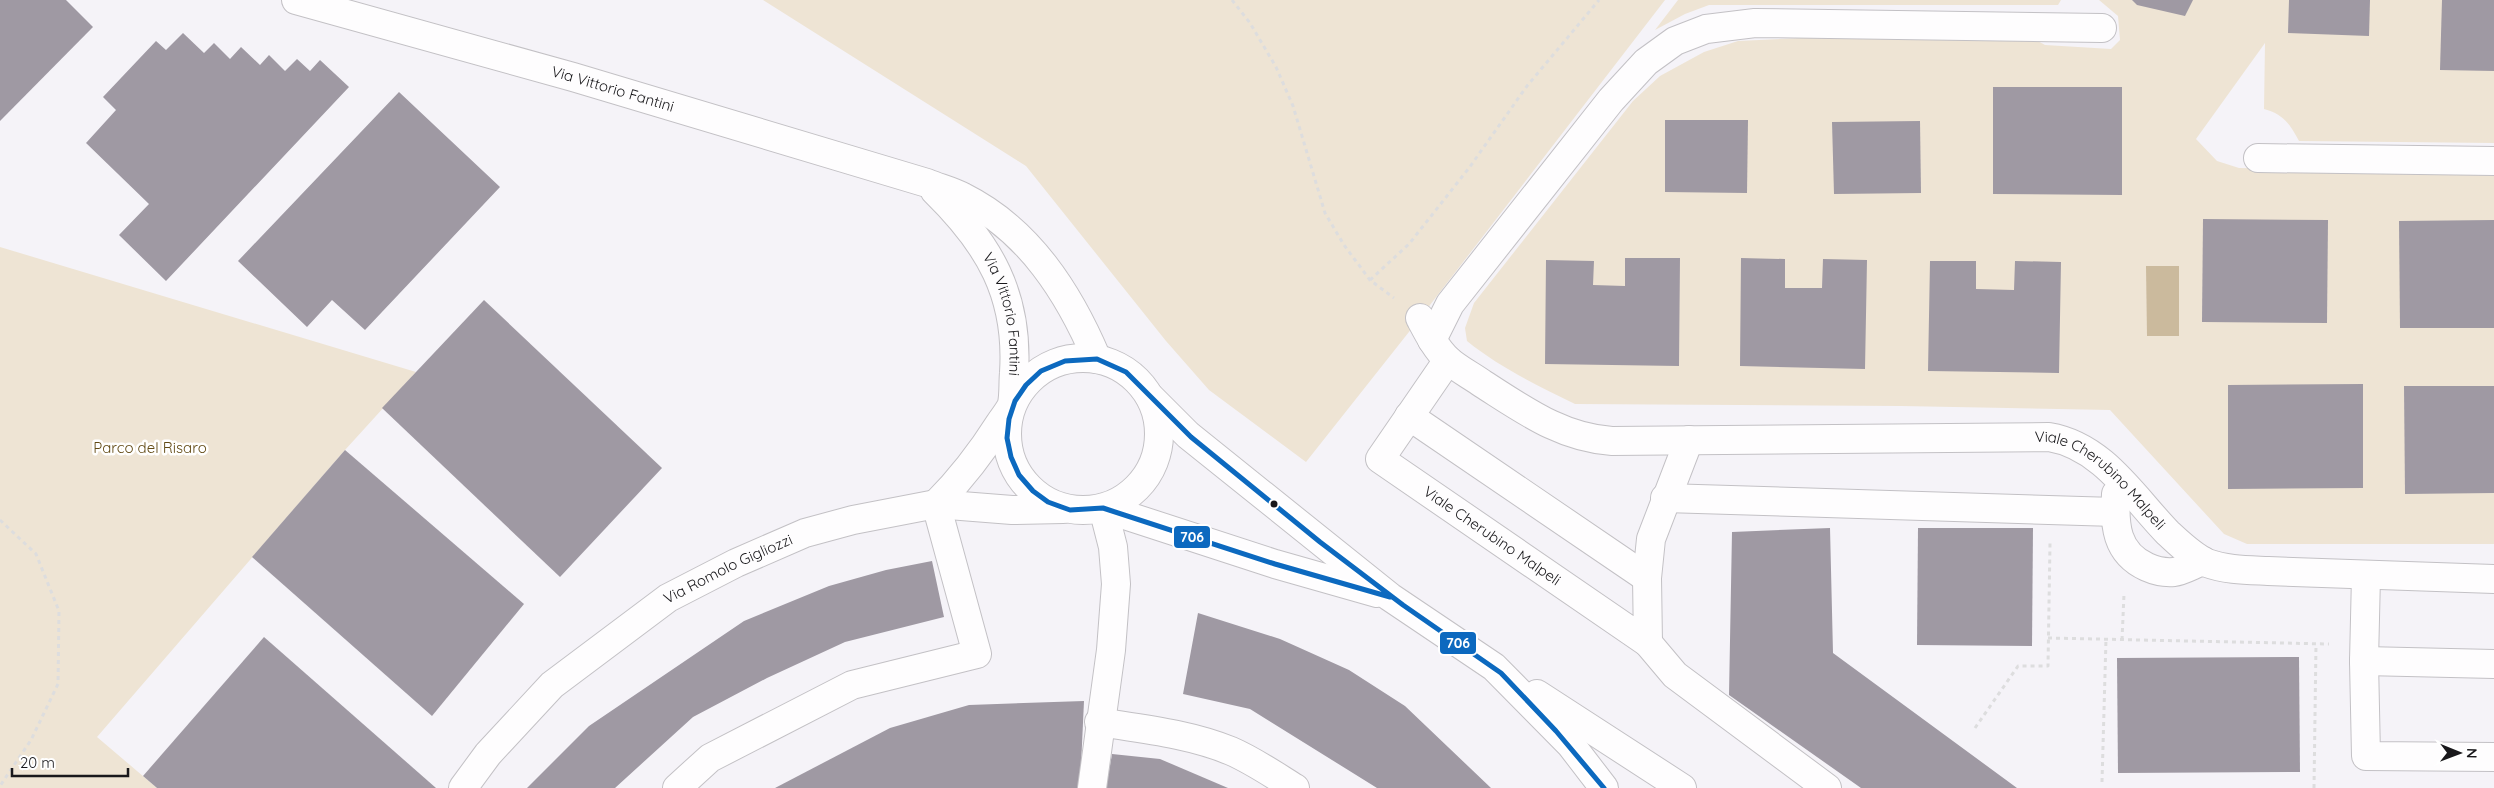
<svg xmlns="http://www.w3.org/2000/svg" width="2494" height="788" font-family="Quicksand,sans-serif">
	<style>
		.green { fill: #eee4d4 }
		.water { fill: #cbba9d }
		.building { fill: #9f99a3 }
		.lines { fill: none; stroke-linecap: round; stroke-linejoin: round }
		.minor-casing { stroke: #c3c1c5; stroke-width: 30 }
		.path { stroke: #ddddde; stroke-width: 3; stroke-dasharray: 4 4; stroke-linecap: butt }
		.minor { stroke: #fefdfe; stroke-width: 28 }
		.bus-1-casing { stroke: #fff; stroke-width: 9 }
		.bus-1 { stroke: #0c69bf; stroke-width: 5 }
		.bus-dot { fill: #19181b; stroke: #fff; stroke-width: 2 }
		.labels { text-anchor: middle; stroke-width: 5; stroke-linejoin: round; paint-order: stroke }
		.street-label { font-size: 15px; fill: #19181b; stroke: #fff }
		.park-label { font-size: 15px; fill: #624a14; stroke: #fff }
		.line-badge { stroke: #fff; stroke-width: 2 }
		.badge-label { font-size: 14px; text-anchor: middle; font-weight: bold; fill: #fff }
	</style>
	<rect width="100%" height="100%" fill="#f5f3f8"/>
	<g class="green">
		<polygon points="763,0 1665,0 1420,318 1306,462 1209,390 1166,341 1026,166"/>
		<polygon points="1678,0 2061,0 2058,5 1709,5 1685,14 1655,30"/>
		<path d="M 2099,0 L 2494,0 L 2494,143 L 2299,141 C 2290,124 2283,114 2264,109 L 2265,43 L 2196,139 L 2217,161 L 2239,168 L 2494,172 L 2494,544 L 2247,544 L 2224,534 L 2110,410 L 1901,406 L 1575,404 C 1538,386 1499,367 1467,341 L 1465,328 L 1474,303 L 1633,101 L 1660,76 L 1704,52 L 1738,41 L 1801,38 L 2034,39 L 2045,45 L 2111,49 L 2120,40 L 2118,16 Z"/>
		<polygon points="0,247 416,372 345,450 97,737 157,788 0,788"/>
	</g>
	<polygon class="water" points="2146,266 2179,266 2179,336 2147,336"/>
	<g class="building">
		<polygon points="0,0 66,0 93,27 0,121"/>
		<polygon points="2132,0 2193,0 2185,16 2137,5"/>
		<polygon points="2289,0 2370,0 2369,36 2288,33"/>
		<polygon points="2442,0 2494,0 2494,71 2440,70"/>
		<polygon points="183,33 204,53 214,43 230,59 241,47 260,65 269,55 285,71 297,59 310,71 320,60 349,87 166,281 119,235 149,204 86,143 116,110 103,97 156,41 166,50"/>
		<polygon points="1993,87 2122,87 2122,195 1993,194"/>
		<polygon points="399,92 500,187 365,330 332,300 307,327 238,261"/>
		<polygon points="1665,120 1748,120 1747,193 1665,192"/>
		<polygon points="1920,121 1921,193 1834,194 1832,122"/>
		<polygon points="2203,219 2328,220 2327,323 2202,322"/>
		<polygon points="2494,220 2494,328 2400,328 2399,221"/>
		<polygon points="1625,258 1680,258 1679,366 1545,364 1546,260 1594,261 1593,285 1625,286"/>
		<polygon points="1741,258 1785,259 1785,288 1822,288 1823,259 1867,260 1865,369 1740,366"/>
		<polygon points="1930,261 1976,261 1976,289 2014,290 2015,261 2061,262 2059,373 1928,371"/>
		<polygon points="484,300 662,468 560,577 382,408"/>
		<polygon points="2363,384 2363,488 2228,489 2228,385"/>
		<polygon points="2404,386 2494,386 2494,493 2405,494"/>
		<polygon points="345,450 524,604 432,716 252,557"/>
		<polygon points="1830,528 1833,653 2017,788 1861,788 1729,695 1732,532"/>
		<polygon points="1918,528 2033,528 2032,646 1917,645"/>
		<polygon points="932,561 944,617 845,642 767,678 693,717 615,788 527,788 589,726 744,621 829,586 886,570"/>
		<polygon points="1198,613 1280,639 1349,670 1405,706 1491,788 1377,788 1250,709 1183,694"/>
		<polygon points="264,637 436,788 157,788 143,776"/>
		<polygon points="2299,657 2300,772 2118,773 2117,658"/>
		<polygon points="1084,701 1080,788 775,788 890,728 969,705"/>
		<polygon points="1112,754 1160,759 1228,788 1106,788"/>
	</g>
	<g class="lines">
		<defs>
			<g id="minor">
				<path id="s1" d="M 296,0 L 573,77 L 927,183 C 939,188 952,191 963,197 C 1029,230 1069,293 1097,359"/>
				<polyline points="2258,158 2494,161"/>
				<path id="s2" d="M 935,191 C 989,244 1019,295 1014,373 C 1013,383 1014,394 1012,404 C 1010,410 1004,417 1000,423 C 981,453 961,479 936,504"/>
				<path id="s3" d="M 1420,318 C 1428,333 1436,349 1448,360 C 1458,369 1472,376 1483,384 C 1524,410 1562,438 1612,441 L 2049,437 C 2103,446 2133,497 2168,533 C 2180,544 2192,556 2207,563 C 2226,570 2248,570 2268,571 L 2494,579"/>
				<polyline points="1432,340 1450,304 1611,100 1646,62 1675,41 1706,29 1755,23 2102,28"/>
				<circle cx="1083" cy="434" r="76"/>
				<path id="s4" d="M 1448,360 L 1380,459 L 1648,643 L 1647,578 L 1651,539 L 1689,440"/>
				<polyline points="1150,397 1188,435 1390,597 1494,667 1571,745 1604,788"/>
				<polyline points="1409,416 1647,578"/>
				<path d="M 2116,494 C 2114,525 2116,553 2147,567 C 2156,571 2163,573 2174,572 C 2183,571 2194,564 2203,561"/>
				<polyline points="1665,498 2115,512"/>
				<polyline points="1103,508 1275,564 1377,593"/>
				<polyline points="2366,576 2364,661 2366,756 2494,757"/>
				<polyline points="1648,643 1675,675 1827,788"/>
				<polyline points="2364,661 2494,664"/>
				<polyline points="1537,694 1682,788"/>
				<path d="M 1099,722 C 1143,729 1190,734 1231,751 C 1254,761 1274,775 1295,788"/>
				<path id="s5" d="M 463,788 L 488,754 L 552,685 L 668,598 L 736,563 L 805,533 L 853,520 L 936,504 L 1012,510 L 1063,509"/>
				<polyline points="677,788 710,758 852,685 977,654 936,504"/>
				<polyline points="1092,788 1111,650 1116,584 1113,547 1103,508"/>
			</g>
		</defs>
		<use href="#minor" class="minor-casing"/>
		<g class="path">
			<polyline points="1232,0 1250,23 1276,67 1293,106 1325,213 1344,245 1370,280 1394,298"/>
			<polyline points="1370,280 1409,244 1469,168 1527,86 1599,0"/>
			<polyline points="0,520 36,554 59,611 58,684 31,740 0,786"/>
			<polyline points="2048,638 2329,644"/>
			<polyline points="2122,640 2124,594"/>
			<polyline points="1975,728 2018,666 2048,666 2050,543"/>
			<polyline points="2102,782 2106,639"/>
			<polyline points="2314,788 2316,644"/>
		</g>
		<use href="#minor" class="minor"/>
		<defs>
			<polyline id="bus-1" points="1390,597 1275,564 1103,508 1070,510 1048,502 1033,491 1019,475 1011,457 1007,438 1009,419 1015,401 1026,385 1041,371 1065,361 1097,359 1126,372 1191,437 1320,542 1403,605 1501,673 1556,731 1604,788"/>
		</defs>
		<use href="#bus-1" class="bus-1-casing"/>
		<use href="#bus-1" class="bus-1"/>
	</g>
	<circle class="bus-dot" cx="1274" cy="504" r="4.5"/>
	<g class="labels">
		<g class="street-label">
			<text dy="5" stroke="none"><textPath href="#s1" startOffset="329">Via Vittorio Fantini</textPath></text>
			<text dy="5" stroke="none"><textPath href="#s2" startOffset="145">Via Vittorio Fantini</textPath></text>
			<text dy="5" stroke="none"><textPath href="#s3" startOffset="740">Viale Cherubino Malpeli</textPath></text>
			<text dy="5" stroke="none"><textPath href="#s4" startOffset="256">Viale Cherubino Malpeli</textPath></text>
			<text dy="5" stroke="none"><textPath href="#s5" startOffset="348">Via Romolo Gigliozzi</textPath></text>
		</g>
		<g class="park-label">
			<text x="150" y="453">Parco del Risaro</text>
		</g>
	</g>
	<g class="line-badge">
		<rect x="1173" y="525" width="38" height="24" rx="5" fill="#0c69bf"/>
		<rect x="1439" y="631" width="38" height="24" rx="5" fill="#0c69bf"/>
	</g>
	<g class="badge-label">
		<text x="1192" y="542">706</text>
		<text x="1458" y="648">706</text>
	</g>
	<g transform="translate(2459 753) rotate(91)" stroke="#ffffff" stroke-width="4" paint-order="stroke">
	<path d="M0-4L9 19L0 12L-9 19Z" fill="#19181b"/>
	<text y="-8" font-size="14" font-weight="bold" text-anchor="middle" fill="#19181b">N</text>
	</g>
	<path d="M12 768v8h116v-8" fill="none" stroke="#19181b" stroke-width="2.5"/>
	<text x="20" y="768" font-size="15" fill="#19181b" stroke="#ffffff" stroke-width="4" paint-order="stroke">20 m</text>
</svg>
